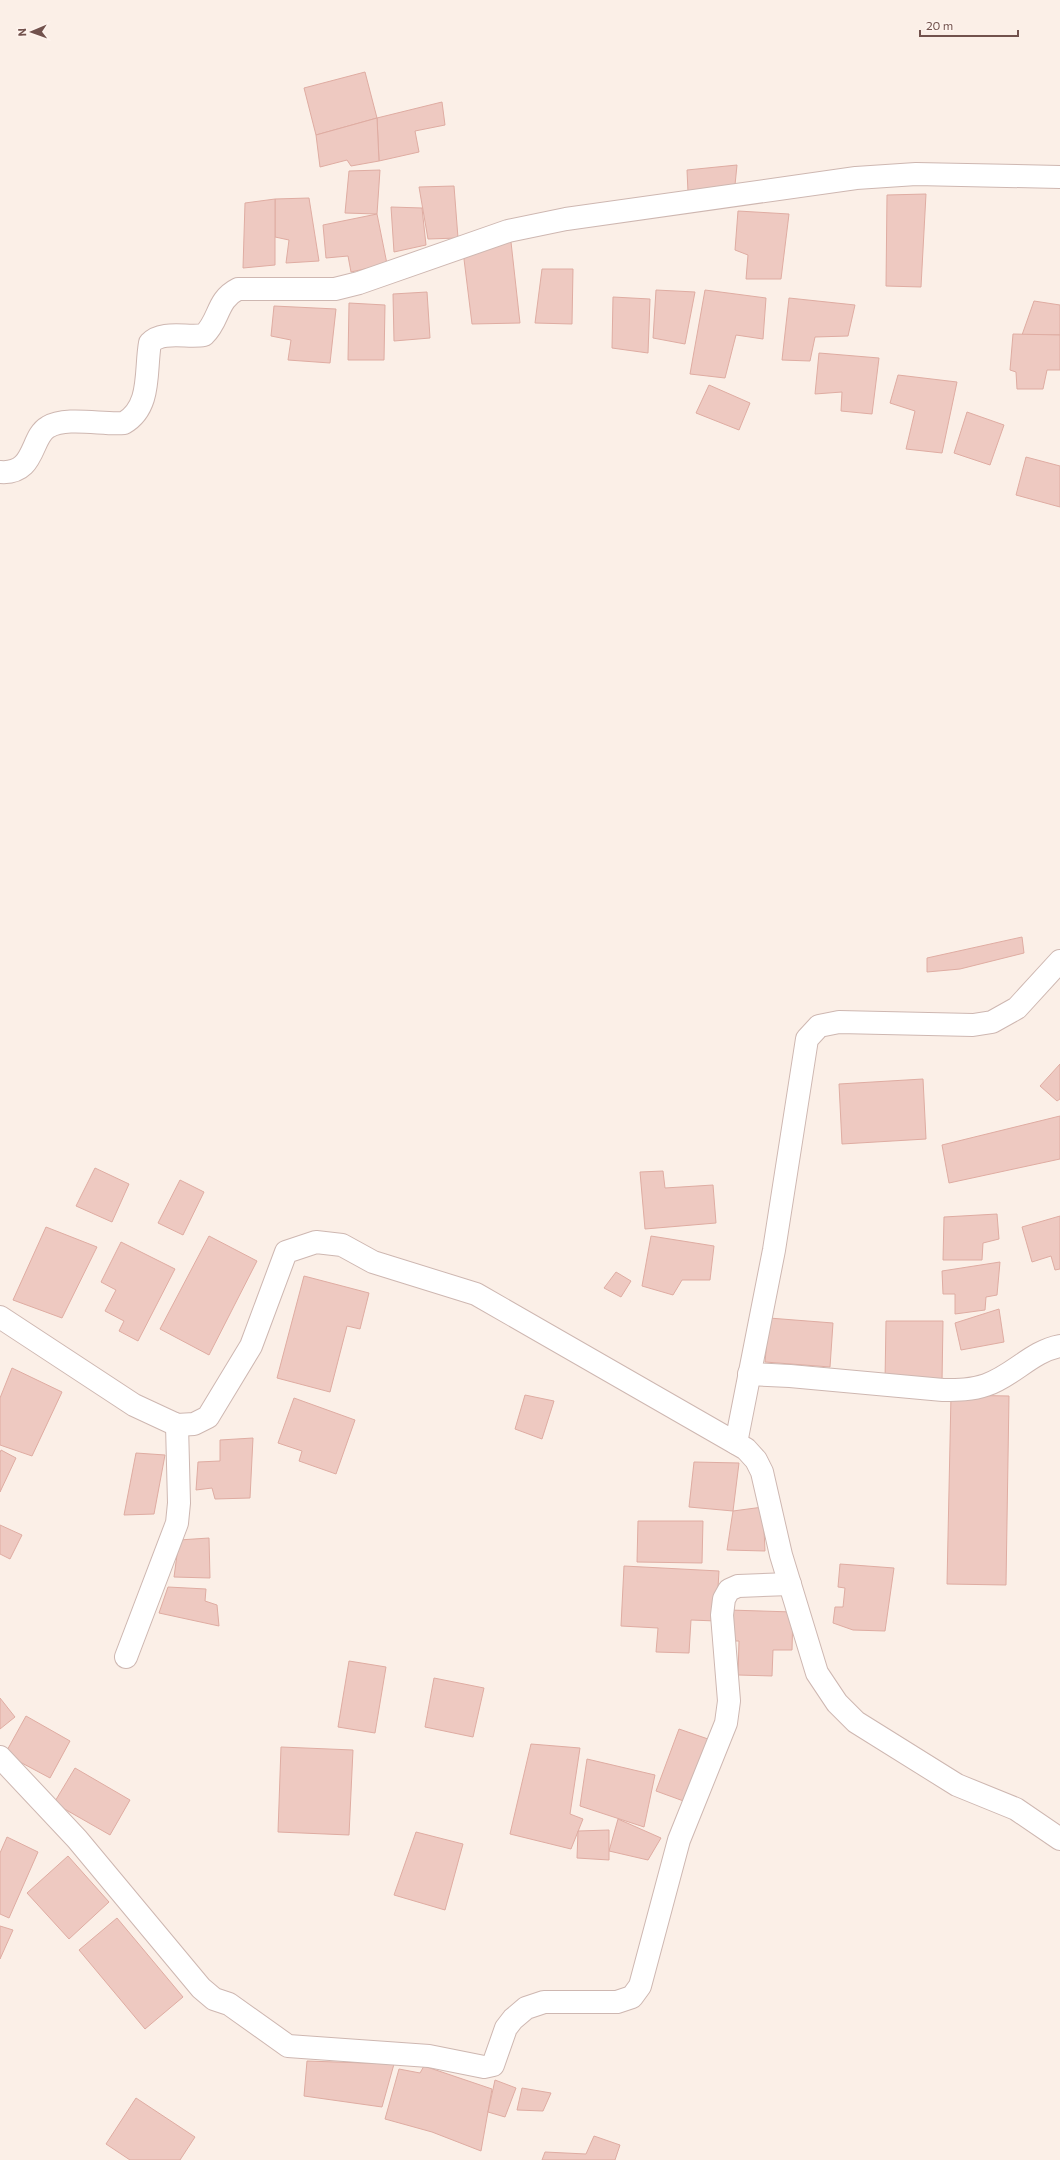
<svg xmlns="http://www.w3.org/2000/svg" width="1060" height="2160" font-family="Commissioner,sans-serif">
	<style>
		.building { fill: #eec9c1; stroke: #dfaca2 }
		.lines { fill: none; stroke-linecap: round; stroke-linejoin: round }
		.minor-casing { stroke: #ceb7b1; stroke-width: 24 }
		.minor { stroke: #fff; stroke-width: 22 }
	</style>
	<rect width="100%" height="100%" fill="#fbefe7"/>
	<g class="building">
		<polygon points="365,72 377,118 316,135 304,88"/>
		<polygon points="442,102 445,125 415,131 419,152 379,161 377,118"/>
		<polygon points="377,118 379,161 351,166 347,160 320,167 316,135"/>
		<polygon points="737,165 734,195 688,192 687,170"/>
		<polygon points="380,170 377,214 345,213 349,171"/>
		<polygon points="454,186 458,238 428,239 419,187"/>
		<polygon points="926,194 921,287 886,286 887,195"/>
		<polygon points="309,198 319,261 286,263 289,240 275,237 275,199"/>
		<polygon points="275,199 275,265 243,268 245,203"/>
		<polygon points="391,207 422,208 426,245 394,252"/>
		<polygon points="738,211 789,214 781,279 746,279 748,255 735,250"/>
		<polygon points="377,214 387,264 351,272 348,256 326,258 323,225"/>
		<polygon points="511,242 520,323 472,324 463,251"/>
		<polygon points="542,269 573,269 572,324 535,323"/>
		<polygon points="656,290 695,292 685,344 653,338"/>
		<polygon points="705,290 766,298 763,339 736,335 725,378 690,374"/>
		<polygon points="427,292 430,338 394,341 393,294"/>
		<polygon points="613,297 650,299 648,353 612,348"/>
		<polygon points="789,298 855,305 848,336 815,337 810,361 782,360"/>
		<polygon points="1034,301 1060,305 1060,335 1022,335"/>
		<polygon points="349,303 385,305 384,360 348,360"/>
		<polygon points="274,306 336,309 330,363 288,360 291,340 271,336"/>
		<polygon points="1013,334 1060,335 1060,370 1047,370 1043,389 1017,389 1016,372 1010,370"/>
		<polygon points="819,353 879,358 872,414 841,411 842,392 815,394"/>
		<polygon points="898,375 957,382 942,453 906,449 915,411 890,403"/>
		<polygon points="709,385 750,403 739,430 696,413"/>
		<polygon points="967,412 1004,425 990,465 954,453"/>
		<polygon points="1026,457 1060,466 1060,507 1016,495"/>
		<polygon points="1022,937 1024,953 960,969 927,972 927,958"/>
		<polygon points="1060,1064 1060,1099 1057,1101 1040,1086"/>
		<polygon points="923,1079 926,1139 842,1144 839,1084"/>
		<polygon points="1060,1116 1060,1159 949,1183 942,1145"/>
		<polygon points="95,1168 129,1184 112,1222 76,1206"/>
		<polygon points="663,1171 665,1188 713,1185 716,1223 645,1229 640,1172"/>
		<polygon points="180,1180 204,1192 183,1235 158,1223"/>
		<polygon points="997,1214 999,1239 983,1243 982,1260 943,1260 944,1217"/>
		<polygon points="1060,1216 1060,1269 1055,1270 1051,1256 1032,1262 1022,1227"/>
		<polygon points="46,1227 97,1247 62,1318 13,1300"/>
		<polygon points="209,1236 257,1261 209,1355 160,1329"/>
		<polygon points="651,1236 714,1246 710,1280 682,1280 673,1295 642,1286"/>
		<polygon points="121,1242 175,1269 138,1341 119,1331 124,1321 105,1311 116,1290 101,1282"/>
		<polygon points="1000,1262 997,1295 986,1297 985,1310 955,1314 955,1294 943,1294 942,1271"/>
		<polygon points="616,1272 631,1281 621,1297 604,1288"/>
		<polygon points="304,1276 369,1293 360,1329 347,1326 330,1392 277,1378"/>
		<polygon points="999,1309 1004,1342 961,1350 955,1323"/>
		<polygon points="769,1318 833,1323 830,1367 765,1362"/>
		<polygon points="886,1321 943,1321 942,1382 885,1381"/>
		<polygon points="12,1368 62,1392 32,1456 0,1445 0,1398"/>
		<polygon points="525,1395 554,1401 542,1439 515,1429"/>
		<polygon points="951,1395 1009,1396 1006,1585 947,1584"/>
		<polygon points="294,1398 355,1420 336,1474 299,1461 302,1451 278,1443"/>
		<polygon points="253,1438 250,1498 215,1499 212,1488 196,1490 198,1462 220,1461 220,1440"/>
		<polygon points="1,1450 16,1458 0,1492 0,1453"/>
		<polygon points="136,1453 165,1455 154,1514 124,1515"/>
		<polygon points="694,1462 739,1463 733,1511 689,1507"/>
		<polygon points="763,1507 765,1551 727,1550 733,1511"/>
		<polygon points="638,1521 703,1521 702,1563 637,1562"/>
		<polygon points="0,1525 22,1535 10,1559 0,1554"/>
		<polygon points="209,1538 210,1578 174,1577 179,1540"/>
		<polygon points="840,1564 894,1568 885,1631 853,1630 833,1623 835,1607 843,1607 845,1588 838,1587"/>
		<polygon points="624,1566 719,1571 716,1621 691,1620 689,1653 656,1652 658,1628 621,1626"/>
		<polygon points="168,1587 206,1589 205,1601 217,1605 219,1626 159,1613"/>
		<polygon points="729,1610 793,1612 792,1650 773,1650 772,1676 738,1675 739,1641 728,1641"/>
		<polygon points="349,1661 386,1667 375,1733 338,1727"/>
		<polygon points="434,1678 484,1688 473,1737 425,1727"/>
		<polygon points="0,1698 15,1717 0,1729"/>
		<polygon points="26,1716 70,1741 50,1778 5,1754"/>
		<polygon points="679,1729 711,1740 689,1803 656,1791"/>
		<polygon points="531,1744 580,1748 570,1814 583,1819 571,1849 510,1834"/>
		<polygon points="281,1747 353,1750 349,1835 278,1832"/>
		<polygon points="587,1759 655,1775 644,1827 580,1806"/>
		<polygon points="75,1768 130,1800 110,1835 54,1803"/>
		<polygon points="618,1819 661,1838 648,1860 609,1851"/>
		<polygon points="609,1830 609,1860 577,1858 578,1831"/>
		<polygon points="416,1832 463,1844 445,1910 394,1895"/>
		<polygon points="7,1837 38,1852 9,1918 0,1914 0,1853"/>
		<polygon points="68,1856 109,1902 69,1939 27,1893"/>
		<polygon points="117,1918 183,1997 145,2029 79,1950"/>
		<polygon points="0,1926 13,1930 0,1959"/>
		<polygon points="307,2061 394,2064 382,2107 304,2096"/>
		<polygon points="424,2066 492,2089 481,2151 432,2132 385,2119 399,2069 420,2073"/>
		<polygon points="495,2080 516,2088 505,2117 488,2112"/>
		<polygon points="522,2088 551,2093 543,2111 517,2110"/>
		<polygon points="136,2098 195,2137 180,2160 130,2160 106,2144"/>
		<polygon points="594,2136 620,2145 615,2160 542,2160 545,2152 586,2154"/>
	</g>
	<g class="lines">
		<defs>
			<g id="minor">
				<path d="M 0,472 C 36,475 30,437 48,427 C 66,416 103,425 124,423 C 152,407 145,370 150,343 C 162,330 188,338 204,335 C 220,320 216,300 238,289 L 335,289 L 359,283 L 508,231 L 566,219 L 856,178 L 916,174 L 1060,177"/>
				<polyline points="0,1317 134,1405 177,1425 194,1424 208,1417 251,1346 286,1252 316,1242 342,1245 373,1262 476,1294 746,1449 756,1460 762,1472 781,1555 817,1673 837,1703 856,1722 957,1785 1016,1809 1060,1839"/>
				<path d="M 749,1374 L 790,1376 L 943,1390 C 957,1390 972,1390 986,1385 C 1013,1376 1032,1351 1060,1346"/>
				<polyline points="736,1443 774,1250 807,1039 819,1026 839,1022 973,1025 992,1022 1017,1008 1060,961"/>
				<polyline points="126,1657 177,1523 179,1503 177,1425"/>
				<polyline points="0,1757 77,1839 201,1988 214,1999 229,2004 288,2046 429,2056 484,2067 493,2065 506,2028 513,2019 526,2008 544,2002 617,2002 632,1997 640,1986 679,1840 726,1723 729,1701 722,1615 724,1599 729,1590 738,1586 790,1584"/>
			</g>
		</defs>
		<use href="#minor" class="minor-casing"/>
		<use href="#minor" class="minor"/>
	</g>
	<g transform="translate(32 32) rotate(268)" stroke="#fef3ed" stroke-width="3" paint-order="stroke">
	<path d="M0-3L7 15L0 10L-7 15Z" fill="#72524d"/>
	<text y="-6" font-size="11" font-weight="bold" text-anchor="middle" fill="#72524d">N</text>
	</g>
	<path d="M920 30v6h98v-6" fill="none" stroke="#72524d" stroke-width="2"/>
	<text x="926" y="30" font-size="12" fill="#72524d" stroke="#fef3ed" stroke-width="3" paint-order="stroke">20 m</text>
</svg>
